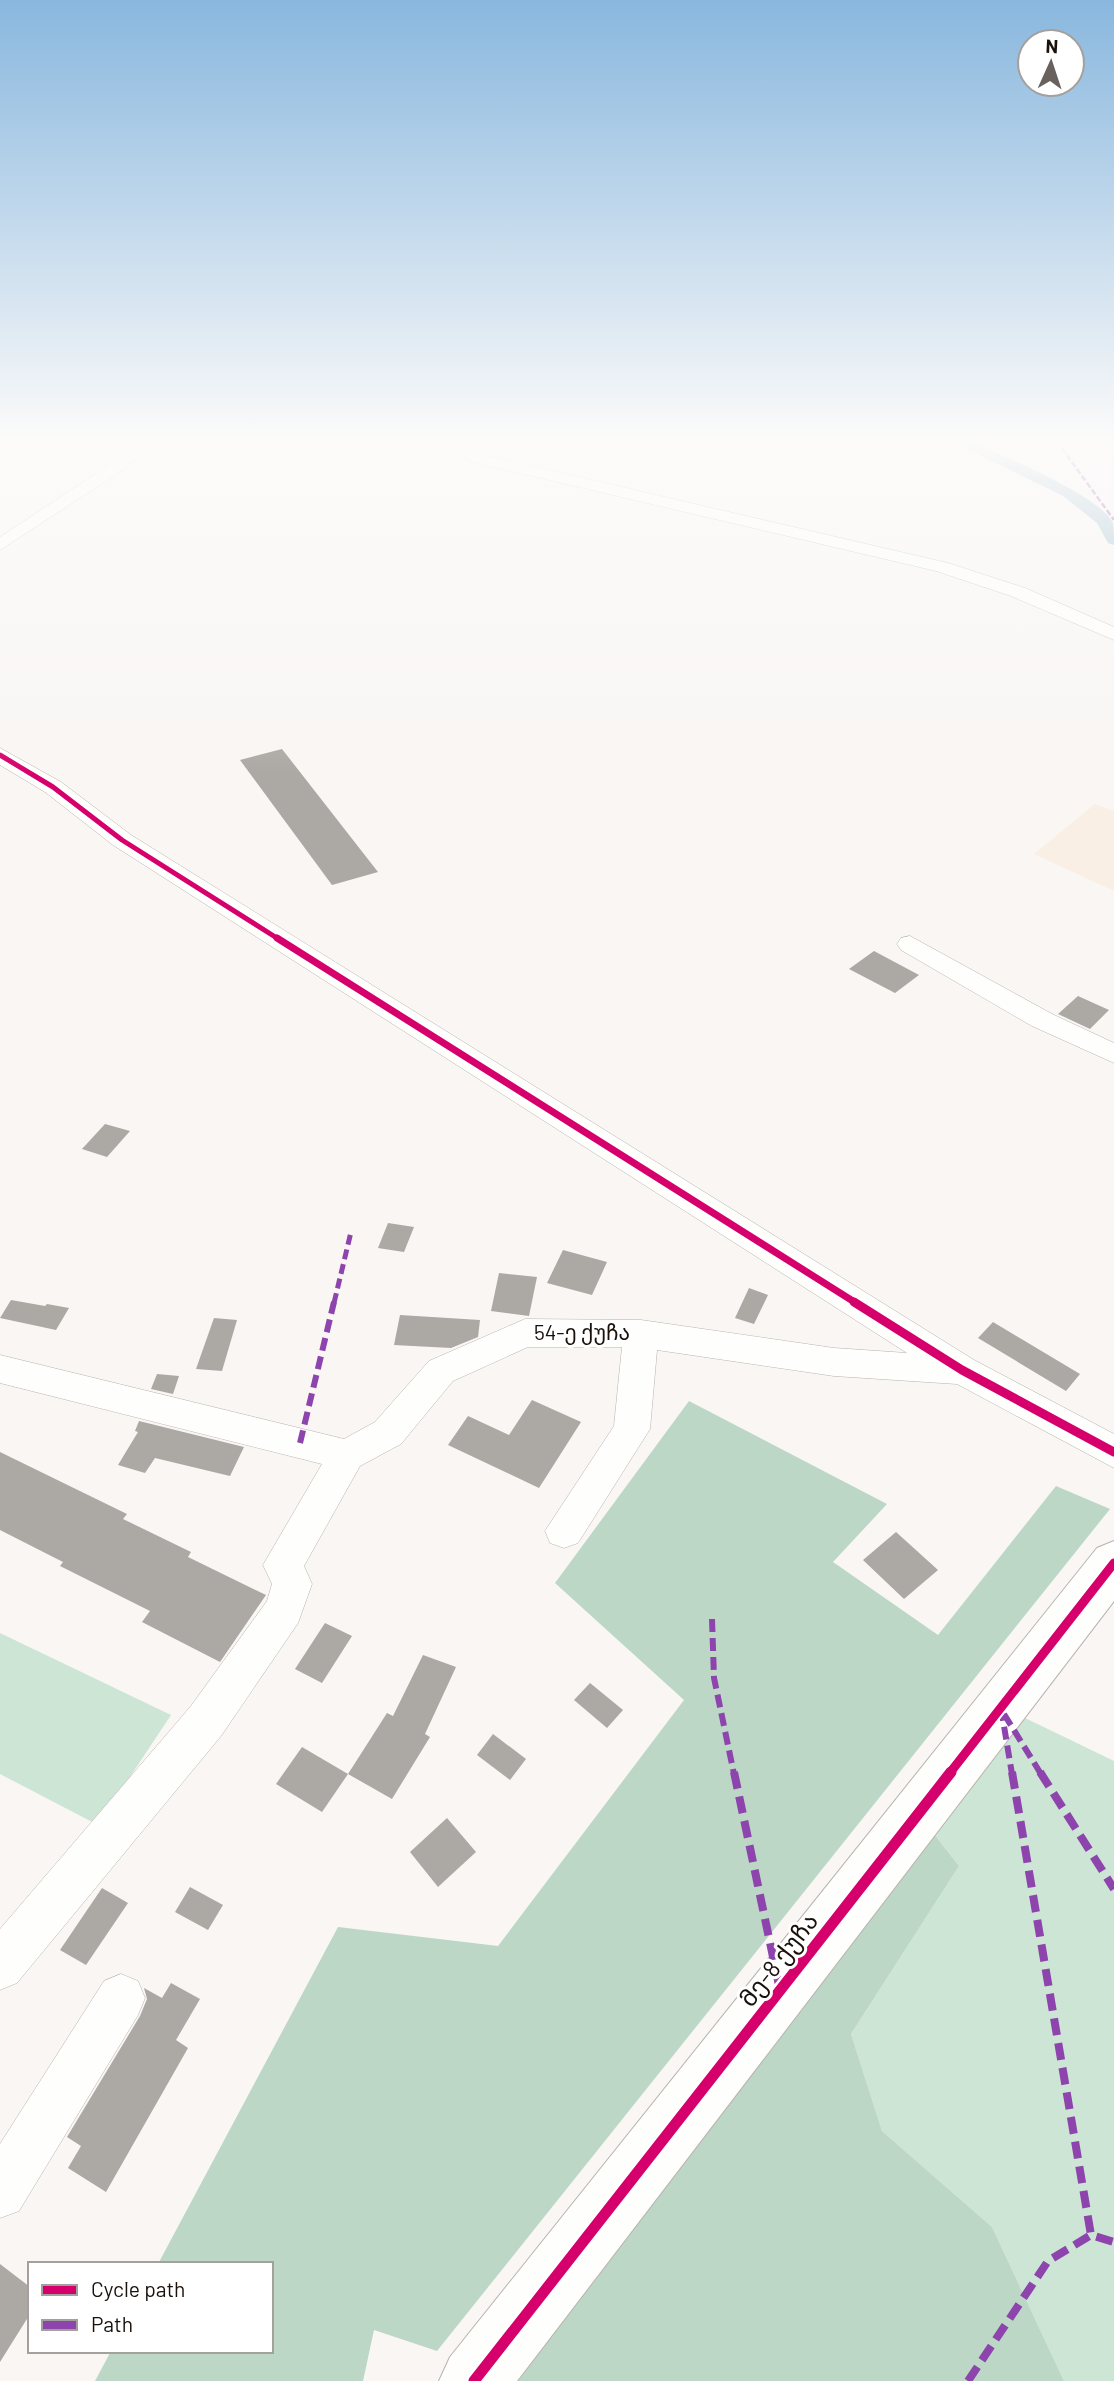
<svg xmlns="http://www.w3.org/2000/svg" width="1114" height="2381" font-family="Barlow,'Noto Sans Georgian',sans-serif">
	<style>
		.commercial { fill: #faefe4 }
		.industrial { fill: #f8edf6 }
		.green { fill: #cde5d5 }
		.forest { fill: #bcd7c6 }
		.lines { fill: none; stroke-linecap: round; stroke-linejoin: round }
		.canal { fill: #9bbccf; fill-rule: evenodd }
		.building { fill: #aca8a3 }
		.minor-casing { stroke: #b9b2af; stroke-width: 1 }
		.tertiary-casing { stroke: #b9b2af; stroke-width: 2 }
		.minor { fill: #fefefd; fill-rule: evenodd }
		.tertiary { fill: #fefefd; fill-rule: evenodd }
		.quiet-far3 { stroke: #8e44ad; stroke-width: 2.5; stroke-dasharray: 6 2.5; stroke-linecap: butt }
		.quiet-far2 { stroke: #8e44ad; stroke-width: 5; stroke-dasharray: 10 5; stroke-linecap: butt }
		.quiet-far1 { stroke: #8e44ad; stroke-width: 6; stroke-dasharray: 13 6; stroke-linecap: butt }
		.quiet { stroke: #8e44ad; stroke-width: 8; stroke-dasharray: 17 8; stroke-linecap: butt }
		.cycleway-far3-casing { stroke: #fff; stroke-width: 9 }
		.cycleway-far2-casing { stroke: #fff; stroke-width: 11 }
		.cycleway-far1-casing { stroke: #fff; stroke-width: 13 }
		.cycleway-casing { stroke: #fff; stroke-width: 16 }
		.cycleway-far3 { stroke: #d6006c; stroke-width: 5 }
		.cycleway-far2 { stroke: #d6006c; stroke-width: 7 }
		.cycleway-far1 { stroke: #d6006c; stroke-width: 9 }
		.cycleway { stroke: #d6006c; stroke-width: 11 }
		.labels { text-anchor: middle; stroke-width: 6; stroke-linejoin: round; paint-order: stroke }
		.street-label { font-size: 21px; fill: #1a110b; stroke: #fff }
		.near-street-label { font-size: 24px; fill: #1a110b; stroke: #fff }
	</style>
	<rect width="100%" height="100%" fill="#f9f6f4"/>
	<polygon class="commercial" points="1095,804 1114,811 1114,891 1034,854"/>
	<polygon class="industrial" points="1066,440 1114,440 1114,508 1066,447"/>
	<g class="green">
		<polygon points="0,1633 171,1715 98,1825 0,1774"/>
		<polygon points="1023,1717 1114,1761 1114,2381 1064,2381 992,2227 882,2131 851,2034 959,1866 931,1830"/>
	</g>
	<g class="forest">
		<polygon points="689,1401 887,1504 833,1562 938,1635 1056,1486 1110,1509 437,2351 374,2330 363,2381 95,2381 111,2351 271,2351 271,2264 158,2264 338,1927 498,1946 684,1700 555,1583"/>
		<polygon points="931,1830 959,1866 851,2034 882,2131 992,2227 1064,2381 518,2381"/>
	</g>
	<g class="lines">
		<path class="canal" d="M 949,440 L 968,440 C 999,455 1100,495 1113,523 C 1114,530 1114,538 1114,545 L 1108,543 L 1097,523 L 1063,496 Z"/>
	</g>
	<g class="building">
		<polygon points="282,749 378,872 332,885 240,760"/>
		<polygon points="874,951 919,975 895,993 849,969"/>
		<polygon points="1078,996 1109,1010 1090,1029 1058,1014"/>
		<polygon points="105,1124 130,1131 107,1157 82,1149"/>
		<polygon points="388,1223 414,1227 404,1252 378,1248"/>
		<polygon points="563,1250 607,1262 592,1295 547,1283"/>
		<polygon points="499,1273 537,1277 529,1316 491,1311"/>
		<polygon points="749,1288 768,1295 754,1324 735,1318"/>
		<polygon points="11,1300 45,1306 47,1304 69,1308 56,1330 0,1318"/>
		<polygon points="400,1315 480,1320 478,1337 451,1348 394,1345"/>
		<polygon points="214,1318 237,1320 222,1371 196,1369"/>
		<polygon points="993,1322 1080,1374 1066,1391 978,1338"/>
		<polygon points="157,1374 179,1376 173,1394 151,1389"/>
		<polygon points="532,1400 581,1422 539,1488 448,1445 468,1416 509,1435"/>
		<polygon points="139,1421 244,1447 230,1476 155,1458 145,1473 118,1465 138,1432 135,1431"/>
		<polygon points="0,1452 127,1514 123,1519 191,1552 188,1557 266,1595 220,1662 142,1622 150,1611 60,1566 63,1562 0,1530"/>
		<polygon points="896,1532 938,1570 904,1599 863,1560"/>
		<polygon points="325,1623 352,1636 322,1683 295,1669"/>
		<polygon points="423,1655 456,1667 425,1734 430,1737 392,1799 348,1774 387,1713 393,1716"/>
		<polygon points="590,1683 623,1710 607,1728 574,1700"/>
		<polygon points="493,1734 526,1759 510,1780 477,1755"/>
		<polygon points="302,1747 348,1774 322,1812 276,1784"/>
		<polygon points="447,1818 476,1852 438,1887 410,1852"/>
		<polygon points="190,1887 223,1905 208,1930 175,1912"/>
		<polygon points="102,1888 128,1903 86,1965 60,1950"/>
		<polygon points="171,1983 200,1999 176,2040 188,2048 106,2192 68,2168 81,2146 67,2137 140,2016 147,1999 144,1988 162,1998"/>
		<polygon points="0,2264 30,2287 30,2314 0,2362"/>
	</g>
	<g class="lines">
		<defs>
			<g id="minor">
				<polygon points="139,440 156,440 121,471 0,550 0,537 109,465"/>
				<polygon points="430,440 451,440 484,455 948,563 1025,588 1114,627 1114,640 1011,596 936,571 473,462"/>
				<polygon points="0,748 61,782 131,835 974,1360 1114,1434 1114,1468 957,1384 834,1376 657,1350 650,1429 578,1543 564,1548 550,1543 545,1531 614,1426 622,1347 528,1347 453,1381 401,1444 360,1466 304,1566 312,1584 298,1623 221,1736 17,1983 0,1990 0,1929 191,1706 267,1601 272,1584 263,1565 322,1464 0,1383 0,1355 344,1439 375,1422 429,1361 525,1319 641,1320 834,1348 907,1353 113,845 45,792 0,765"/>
				<polygon points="910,936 1052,1014 1114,1043 1114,1063 1032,1026 901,950 897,944 901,938"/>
				<polygon points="121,1974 138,1981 145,1998 138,2015 19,2211 0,2218 0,2144 104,1981"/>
			</g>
			<polygon id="tertiary" points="1114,1541 1114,1601 517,2381 439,2381 450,2357 1097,1548"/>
		</defs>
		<use href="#minor" class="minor-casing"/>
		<use href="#tertiary" class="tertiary-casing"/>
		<use href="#minor" class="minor"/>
		<use href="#tertiary" class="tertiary"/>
		<polyline class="quiet-far3" points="1062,440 1061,447 1114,520"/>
		<polyline class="quiet-far2" points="334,1303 351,1232"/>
		<g class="quiet-far1">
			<polyline points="300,1443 334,1302"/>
			<polyline points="712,1619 714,1678 734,1774"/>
			<polyline points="1001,1708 1012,1774"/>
			<polyline points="1004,1714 1041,1774"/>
		</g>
		<g class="quiet">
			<polyline points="734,1772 780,1990"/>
			<polyline points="1012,1772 1091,2235"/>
			<polyline points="1040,1772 1114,1889"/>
			<polyline points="968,2381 1048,2261 1091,2235 1114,2242"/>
		</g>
		<defs>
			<polyline id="cycleway-far3" points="0,755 53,787 122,840 280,940"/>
			<polyline id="cycleway-far2" points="277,938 856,1303"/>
			<g id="cycleway-far1">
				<polyline points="854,1302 962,1370 1114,1452"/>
				<polyline points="949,1774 1114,1563"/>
			</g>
			<polyline id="cycleway" points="474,2381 951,1772"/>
		</defs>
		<use href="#cycleway-far3" class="cycleway-far3-casing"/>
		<use href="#cycleway-far2" class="cycleway-far2-casing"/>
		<use href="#cycleway-far1" class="cycleway-far1-casing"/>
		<use href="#cycleway" class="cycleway-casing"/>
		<use href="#cycleway-far3" class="cycleway-far3"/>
		<use href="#cycleway-far2" class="cycleway-far2"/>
		<use href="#cycleway-far1" class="cycleway-far1"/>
		<use href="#cycleway" class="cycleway"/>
	</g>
	<linearGradient id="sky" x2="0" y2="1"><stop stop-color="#89b7de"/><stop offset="0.57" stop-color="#fcfbfa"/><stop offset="1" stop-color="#fcfbfa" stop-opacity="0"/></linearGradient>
	<rect width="1114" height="774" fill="url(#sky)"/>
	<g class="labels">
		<g class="street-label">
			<text x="582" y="1340">54-ე ქუჩა</text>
		</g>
		<g class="near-street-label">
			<text transform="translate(779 1960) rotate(-52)" y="8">მე-8 ქუჩა</text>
		</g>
	</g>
	<rect x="28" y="2262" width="245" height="91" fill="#ffffff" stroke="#a3a09d" stroke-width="2"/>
	<rect x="42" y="2285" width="35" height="10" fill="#d6006c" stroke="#a3a09d" stroke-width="2"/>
	<text x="91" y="2297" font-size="21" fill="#1a110b">Cycle path</text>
	<rect x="42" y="2320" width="35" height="10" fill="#8e44ad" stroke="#a3a09d" stroke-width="2"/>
	<text x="91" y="2332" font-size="21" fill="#1a110b">Path</text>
	<g transform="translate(1051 63) rotate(3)"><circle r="33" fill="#ffffff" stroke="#a3a09d" stroke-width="2"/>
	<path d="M0-5L12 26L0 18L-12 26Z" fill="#68615d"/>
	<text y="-10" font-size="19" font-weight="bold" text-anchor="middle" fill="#1a110b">N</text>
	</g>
</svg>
